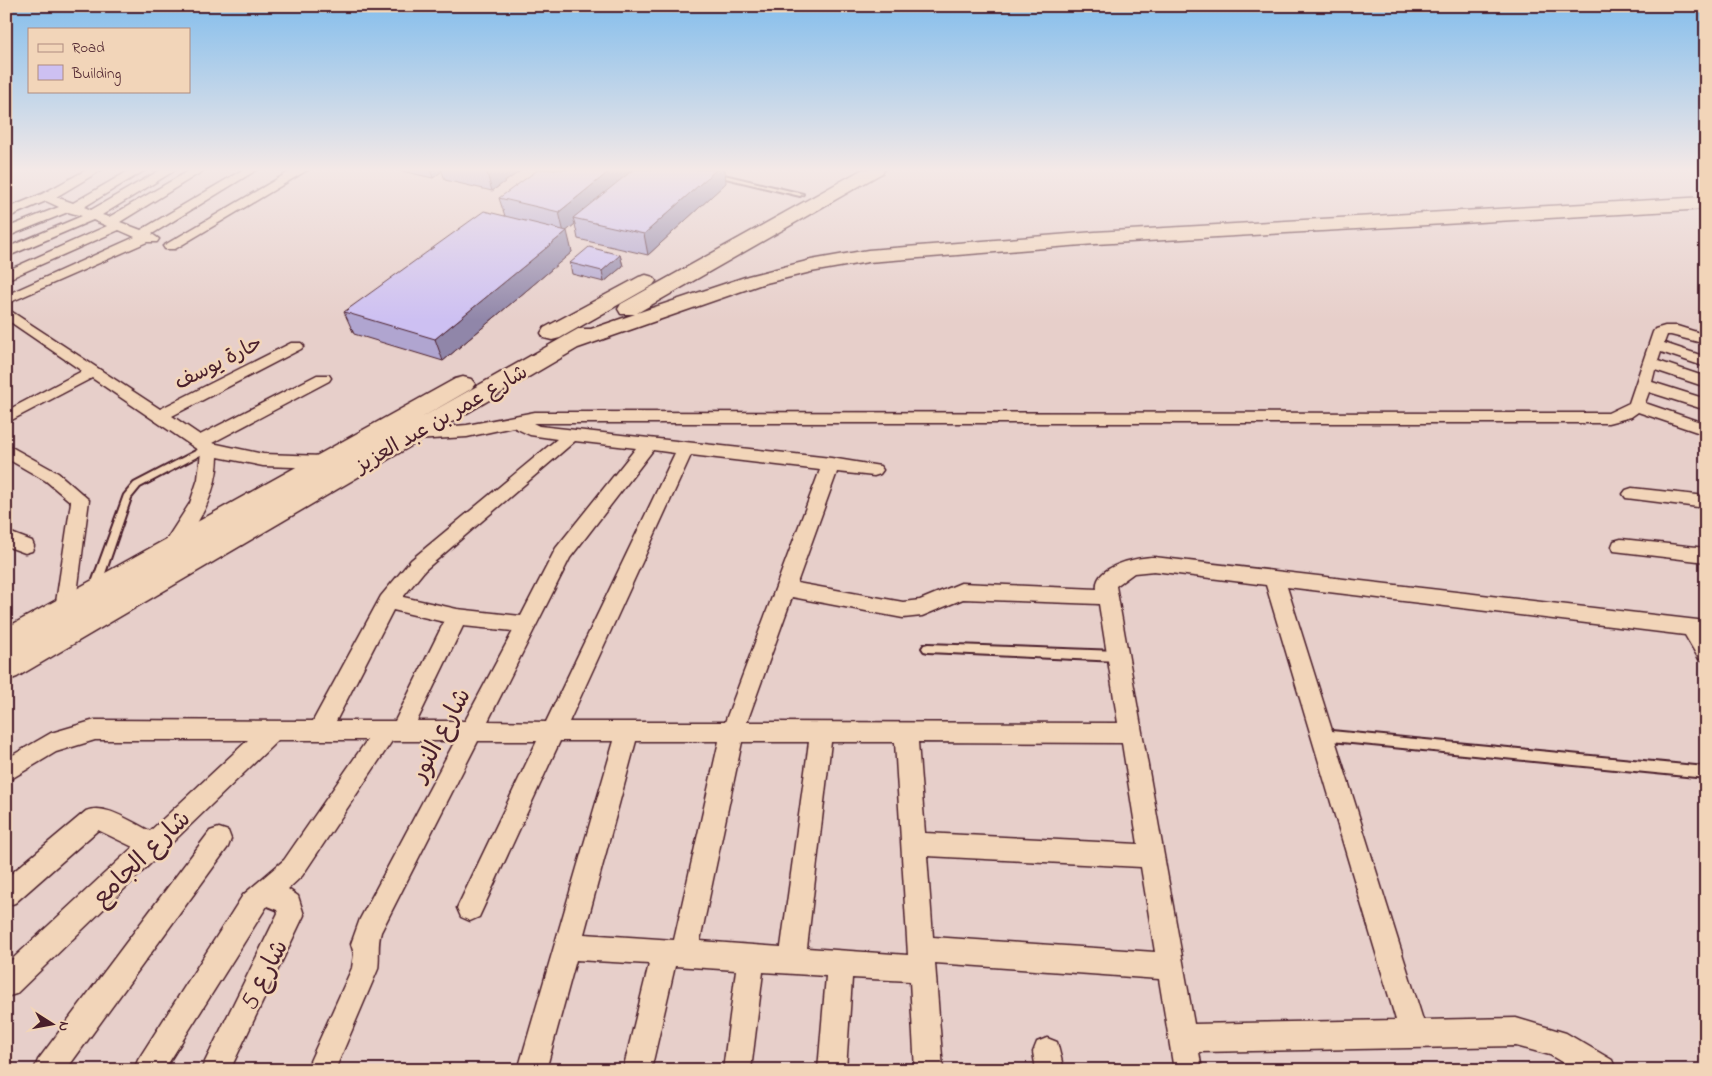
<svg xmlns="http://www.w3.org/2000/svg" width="1712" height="1076" font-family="'Indie Flower','Playpen Sans Arabic',sans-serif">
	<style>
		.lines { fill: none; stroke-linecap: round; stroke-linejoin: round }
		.service-casing { stroke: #4a1f2b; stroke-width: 4 }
		.minor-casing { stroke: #4a1f2b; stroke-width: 3 }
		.secondary-casing { stroke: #4a1f2b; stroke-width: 3 }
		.service { fill: #f2d5b9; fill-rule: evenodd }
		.minor { fill: #f2d5b9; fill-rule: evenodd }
		.secondary { fill: #f2d5b9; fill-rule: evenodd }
		.wall { fill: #b0a5d0; stroke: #4a1f2b }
		.shaded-wall { fill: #9086a9; stroke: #4a1f2b }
		.building { fill: #cdc0f2; stroke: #4a1f2b }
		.labels { text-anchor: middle; stroke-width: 5; stroke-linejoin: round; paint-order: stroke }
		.street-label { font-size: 21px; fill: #4a1f2b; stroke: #f2d5b9 }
		.near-street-label { font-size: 25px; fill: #4a1f2b; stroke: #f2d5b9 }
	</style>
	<rect width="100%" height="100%" fill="#e7cfca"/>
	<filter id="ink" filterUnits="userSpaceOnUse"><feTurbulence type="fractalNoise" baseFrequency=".02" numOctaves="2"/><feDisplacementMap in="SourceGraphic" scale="10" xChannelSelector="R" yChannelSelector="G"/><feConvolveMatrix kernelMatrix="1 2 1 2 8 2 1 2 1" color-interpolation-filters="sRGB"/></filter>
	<g filter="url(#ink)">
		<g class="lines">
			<defs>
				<g id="service">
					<polygon points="688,169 699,169 803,194 800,196"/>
					<polygon points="207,445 210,446 212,448 210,450 140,487 131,498 100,588 99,591 91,591 90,588 124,495 134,483"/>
					<polygon points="928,644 1118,651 1122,653 1124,656 1122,659 1118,661 928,652 924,651 922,648 924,645"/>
					<polygon points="1321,730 1706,767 1706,778 1321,740 1317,739 1315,735 1317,731"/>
				</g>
				<g id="minor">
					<polygon points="88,169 103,169 56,197 73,203 132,169 147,169 84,207 91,210 162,169 177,169 102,215 109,217 192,169 206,169 120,222 141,230 244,169 258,169 152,234 159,239 157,242 147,242 6,304 6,295 135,237 119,230 6,280 6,271 107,226 93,220 6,257 6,248 82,216 68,212 6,237 6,228 59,207 46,201 6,218 6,209 42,194"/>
					<polygon points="294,169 309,169 175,249 165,249 163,246"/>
					<path d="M 6,308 L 160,409 L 291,343 L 301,343 L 304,346 L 301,349 L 172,416 L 200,435 L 317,375 L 329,375 L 331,378 L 329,381 L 212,443 L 263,454 L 324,456 L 330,458 L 333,462 L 330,466 L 324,468 L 263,466 L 218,457 C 217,495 198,524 177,553 L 170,555 L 163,553 L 161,548 L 190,503 L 198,479 L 201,452 L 92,378 L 6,423 L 6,411 L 82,371 L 6,319 Z"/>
					<path d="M 1665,326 L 1677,326 L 1706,335 L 1706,344 L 1671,335 L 1667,335 L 1664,343 L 1706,357 L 1706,367 L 1661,352 L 1658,361 L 1706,377 L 1706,387 L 1655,370 L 1652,382 L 1706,399 L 1706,410 L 1649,392 L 1645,403 L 1706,424 L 1706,435 L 1638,412 L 1631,417 L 1608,423 L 533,423 L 539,426 L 831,458 L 880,466 L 883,470 L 880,474 L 874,476 L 837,472 L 797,583 L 903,602 L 920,600 L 961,583 L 1097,589 C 1093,566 1138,557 1154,557 L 1706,621 L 1706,661 L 1699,659 L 1685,635 L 1287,587 L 1423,1020 L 1516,1018 L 1566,1033 L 1612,1060 L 1616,1070 L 1575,1070 L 1550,1055 L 1516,1046 L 1199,1052 L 1202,1070 L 1174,1070 L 1159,979 L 935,963 L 943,1070 L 915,1070 L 910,981 L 852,978 L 846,1070 L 818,1070 L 826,976 L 763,972 L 751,1070 L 723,1070 L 736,970 L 675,966 L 651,1070 L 623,1070 L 649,964 L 576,960 L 546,1070 L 518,1070 L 614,741 L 560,741 L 479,917 L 470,921 L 461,917 L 457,908 L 537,741 L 478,741 L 381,932 C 377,945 380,956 378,969 L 335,1070 L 306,1070 L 352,968 L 354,954 L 351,944 L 360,919 L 455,741 L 392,741 L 302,876 L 288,889 L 298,896 L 304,915 L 230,1070 L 201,1070 L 278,913 L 277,910 L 267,906 L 164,1070 L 134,1070 L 138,1060 L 243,895 L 284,860 L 367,740 L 278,740 L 16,994 L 6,997 L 6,965 L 133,847 L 98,830 L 15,903 L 6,906 L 6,878 L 86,811 C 106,803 131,822 150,831 L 248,740 L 95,740 L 56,752 L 6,782 L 6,759 L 51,733 L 95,720 L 313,721 L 381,596 L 411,560 L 557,439 L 530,435 L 513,427 L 467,437 L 414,440 L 408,438 L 406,434 L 408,430 L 467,425 L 535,412 L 1608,413 L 1629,403 L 1653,332 L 1655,329 ZM 575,441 L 636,448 L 556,548 L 521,616 L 457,609 L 403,597 L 425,570 ZM 653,450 L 675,453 L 546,722 L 488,721 L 570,558 ZM 691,455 L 820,470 L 725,722 L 569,722 ZM 1154,571 L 1266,585 L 1396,1020 L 1194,1024 L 1116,586 L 1134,573 ZM 792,597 L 903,618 L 922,616 L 963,599 L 1099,604 L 1118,723 L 747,722 ZM 393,610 L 444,622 L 395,721 L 336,721 ZM 463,626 L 513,631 L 465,721 L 417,721 ZM 636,741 L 719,741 L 674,940 L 584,934 ZM 742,742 L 809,742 L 781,947 L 700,941 ZM 831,742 L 895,742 L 908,955 L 807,948 ZM 918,742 L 1122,743 L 1138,844 L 925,833 ZM 927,856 L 1141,867 L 1155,952 L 933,937 Z"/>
					<polygon points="6,444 58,473 89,500 75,609 72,615 65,617 58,615 55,609 71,502 46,481 6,458"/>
					<polygon points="1632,488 1706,496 1706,508 1626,498 1623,494 1626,490"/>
					<polygon points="6,531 32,541 34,546 32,551 25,553 6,546"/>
					<polygon points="1621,539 1706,548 1706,562 1614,551 1612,546 1614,541"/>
					<polygon points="219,828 228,831 231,839 228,847 66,1070 34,1070 38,1060 210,831"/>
					<polygon points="1047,1038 1057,1042 1064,1070 1036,1070 1033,1052 1037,1042"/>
				</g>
				<g id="secondary">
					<polygon points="863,169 885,169 882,173 637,313 748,276 811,260 868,250 1095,232 1706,197 1706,209 1095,244 868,262 811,272 762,284 578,348 17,677 6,681 6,628 455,379 463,377 471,379 475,384 471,389 419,419 578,329 591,329 635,314 621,314 618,309 621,304"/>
					<polygon points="646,275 653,277 656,281 653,285 560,338 552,340 544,338 541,333 544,328 639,277"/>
				</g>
			</defs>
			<use href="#service" class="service-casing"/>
			<use href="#minor" class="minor-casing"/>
			<use href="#secondary" class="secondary-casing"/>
			<use href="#service" class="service"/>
			<use href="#minor" class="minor"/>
			<use href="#secondary" class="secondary"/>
		</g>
		<g class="wall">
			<polygon points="393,169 523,169 492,191 445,180 442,171 433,178"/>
			<polygon points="726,183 648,255 578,239 575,224 566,231 572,252 443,361 354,334 344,312 505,216 499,198"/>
			<polygon points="620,255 623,266 604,282 572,274 570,263"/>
		</g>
		<g class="shaded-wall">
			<polygon points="430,169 441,169 442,171 433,178"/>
			<polygon points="489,169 523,169 492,191 486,170"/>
			<polygon points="612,169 641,169 573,218 575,224 564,233 559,212"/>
			<polygon points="717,169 725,169 726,183 648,255 644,234"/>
			<polygon points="567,231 572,252 443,361 435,339"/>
			<polygon points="620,255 623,266 604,282 602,271"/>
		</g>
		<g class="building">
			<polygon points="539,169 612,169 559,212 499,198"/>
			<polygon points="634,169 717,169 644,234 573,218"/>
			<polygon points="484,211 567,231 435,339 344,312"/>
			<polygon points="589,247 620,255 602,271 570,263"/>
		</g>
	</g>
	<linearGradient id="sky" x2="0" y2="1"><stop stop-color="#85beec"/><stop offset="0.53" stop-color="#f4e9e7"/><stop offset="1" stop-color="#f4e9e7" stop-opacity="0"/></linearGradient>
	<rect width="1712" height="320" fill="url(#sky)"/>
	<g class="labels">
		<g class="street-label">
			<text transform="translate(218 362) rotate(-27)" y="7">حارة يوسف</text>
			<text transform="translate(441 418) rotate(-30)" y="7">شارع عمر بن عبد العزيز</text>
		</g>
		<g class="near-street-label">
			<text transform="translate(439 734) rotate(-62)" y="9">شارع النور</text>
			<text transform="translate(140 857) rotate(-44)" y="9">شارع الجامع</text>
			<text transform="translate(263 974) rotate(-63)" y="9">شارع 5</text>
		</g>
	</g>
	<rect width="1712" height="1076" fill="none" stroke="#f2d5b9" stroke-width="25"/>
	<rect x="12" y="12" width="1687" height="1051" fill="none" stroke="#4a1f2b" stroke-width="2" filter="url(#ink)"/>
	<rect x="28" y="28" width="162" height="65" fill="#f2d5b9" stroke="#af8c80"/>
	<rect x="38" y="44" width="25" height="8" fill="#f2d5b9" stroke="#af8c80"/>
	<text x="72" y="52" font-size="15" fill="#4a1f2b">Road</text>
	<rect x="38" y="65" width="25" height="15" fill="#cdc0f2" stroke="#af8c80"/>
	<text x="72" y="78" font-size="15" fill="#4a1f2b">Building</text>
	<g transform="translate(52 1024) rotate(101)" stroke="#f2d5b9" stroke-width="4" paint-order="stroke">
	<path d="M0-4L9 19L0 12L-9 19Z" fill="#4a1f2b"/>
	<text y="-8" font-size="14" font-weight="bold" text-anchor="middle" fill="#4a1f2b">N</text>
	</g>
</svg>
